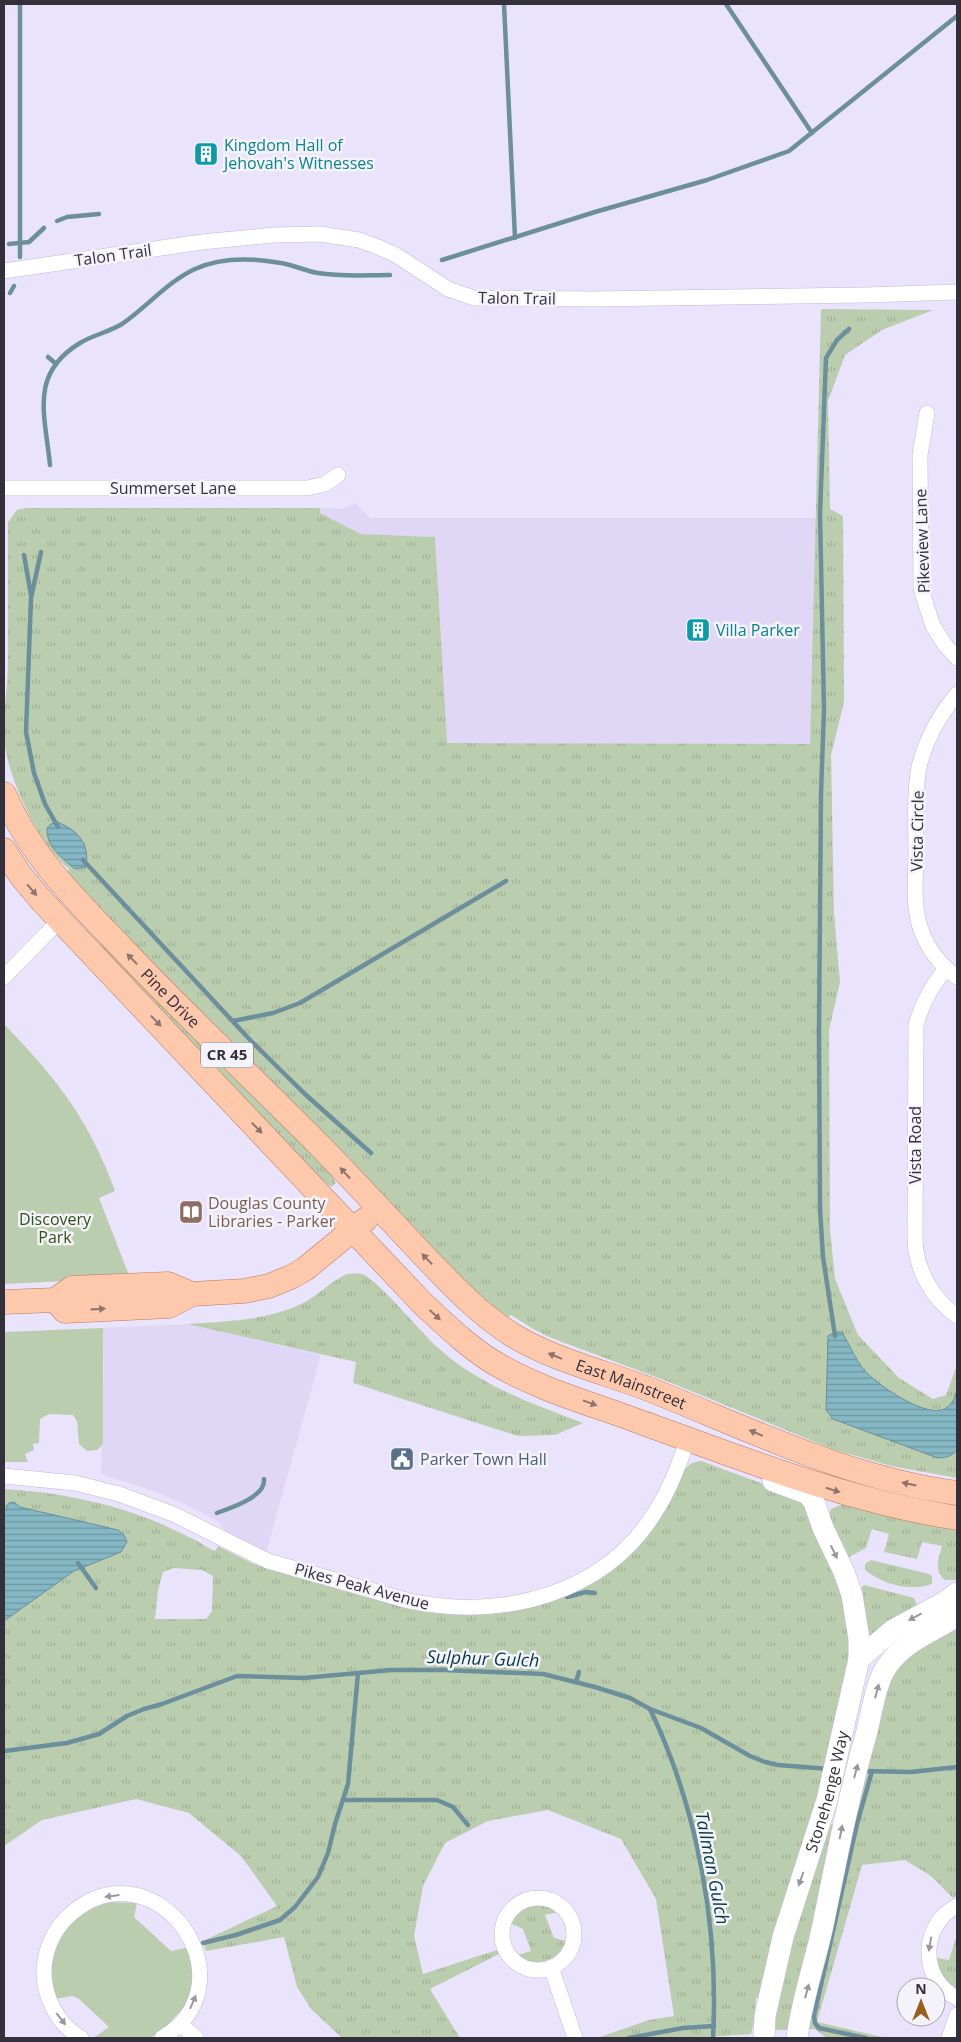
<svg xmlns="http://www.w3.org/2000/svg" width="961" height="2042" font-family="'Open Sans',sans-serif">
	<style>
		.built { fill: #e0d7f6 }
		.grass { fill: url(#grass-tufts); fill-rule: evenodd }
		.park { fill: #bbcdaf }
		.water { fill: url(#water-rules); stroke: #6c8f9b }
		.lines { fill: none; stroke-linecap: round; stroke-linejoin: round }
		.stream { stroke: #6c8f9b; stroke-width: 4.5 }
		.street-casing { stroke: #c2b9d8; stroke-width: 16 }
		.secondary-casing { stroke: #c2b9d8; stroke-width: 22 }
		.primary-casing { stroke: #b57b60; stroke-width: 25 }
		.street { stroke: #fff; stroke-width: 15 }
		.secondary { stroke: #fff; stroke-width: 21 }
		.primary { stroke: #fdc8ab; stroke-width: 24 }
		.oneway { fill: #8e746e }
		.oneway2 { fill: #99989e }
		.labels { text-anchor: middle; stroke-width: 5; stroke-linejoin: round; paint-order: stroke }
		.shield { fill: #f5f3fa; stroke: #6d6a75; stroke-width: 1 }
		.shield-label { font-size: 15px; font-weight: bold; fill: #33303c }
		.culture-label { font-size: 16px; fill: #0d838f; stroke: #f5f3fa; text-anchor: start }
		.street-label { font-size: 16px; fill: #33303c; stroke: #f5f3fa }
		.education-label { font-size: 16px; fill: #785e54; stroke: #f5f3fa; text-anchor: start }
		.park-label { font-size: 16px; fill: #33501a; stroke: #f5f3fa }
		.service-label { font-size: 16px; fill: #4e5e75; stroke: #f5f3fa; text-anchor: start }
		.water-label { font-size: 18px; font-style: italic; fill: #063942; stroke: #f5f3fa }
	</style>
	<defs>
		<pattern id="grass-tufts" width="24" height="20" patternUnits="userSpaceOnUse" patternTransform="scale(1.25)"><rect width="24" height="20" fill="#bbcdaf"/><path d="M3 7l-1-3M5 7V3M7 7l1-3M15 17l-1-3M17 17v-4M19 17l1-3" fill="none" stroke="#a1b097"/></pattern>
		<pattern id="water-rules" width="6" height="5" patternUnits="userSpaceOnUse" patternTransform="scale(1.25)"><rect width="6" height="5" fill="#84b8c4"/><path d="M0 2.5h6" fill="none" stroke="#6d96a0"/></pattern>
	</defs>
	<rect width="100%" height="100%" fill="#eae3fc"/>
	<g class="built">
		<polygon points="355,503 370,518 817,518 810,744 446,743 435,537 361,534 320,513 320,508 342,509"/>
		<polygon points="187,1324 321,1355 266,1553 226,1532 218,1521 186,1505 159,1493 101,1474 102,1386 104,1381 103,1328"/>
	</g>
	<g class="grass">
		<path d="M 821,309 L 933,310 L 882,330 L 845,355 L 828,401 L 830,509 L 843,516 L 844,702 L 831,755 L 834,914 L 840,982 L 829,1030 L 830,1230 L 835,1279 L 858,1335 L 899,1378 L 933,1399 L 946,1395 L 957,1365 L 957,1478 L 891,1466 L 832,1449 L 669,1382 L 549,1337 L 535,1330 L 511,1315 L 505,1319 L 495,1312 L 65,876 L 69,869 C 39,845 5,774 4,735 C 3,711 8,687 8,663 C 8,616 8,569 8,522 L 17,510 L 25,508 L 320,508 L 320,513 L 361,534 L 435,537 L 447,743 L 810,744 Z"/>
		<polygon points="102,943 331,1174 336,1183 331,1187 317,1177 98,947"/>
		<path d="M 347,1274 C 351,1274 357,1273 362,1274 C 376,1278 421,1332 436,1346 C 478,1385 531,1403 583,1423 L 555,1435 L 518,1436 L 353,1383 L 356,1362 L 187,1324 C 227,1321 268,1321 305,1302 C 320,1294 331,1281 347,1274 Z"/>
		<path d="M 701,1461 L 801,1498 L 838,1573 L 852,1653 L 839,1725 L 763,1998 L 756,1998 L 755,2017 L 751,2034 L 692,2038 L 597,2038 L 649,2020 L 674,2016 L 656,1899 L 621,1839 L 548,1810 L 488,1821 L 445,1843 L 423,1886 L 414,1936 L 423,1974 L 497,1950 L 499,1954 L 430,1989 L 460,2038 L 342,2038 L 311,2009 L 297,1987 L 284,1937 L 206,1951 L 203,1941 L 277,1906 L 241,1856 L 189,1813 L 136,1799 L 42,1820 L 4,1846 L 4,1489 C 57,1492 108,1502 157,1522 C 170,1528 183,1534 195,1540 C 203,1544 207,1548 215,1551 L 218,1546 L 254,1564 L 405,1608 C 492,1626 593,1608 649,1533 C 657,1522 666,1510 672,1498 C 677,1489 679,1474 687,1467 C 691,1463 695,1462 701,1461 ZM 174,1568 L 202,1570 L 213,1576 L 212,1611 L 206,1619 L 155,1619 L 158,1590 L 163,1572 Z"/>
		<path d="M 843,1504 L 957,1527 L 957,1580 L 945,1580 C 933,1571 939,1558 942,1546 L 922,1542 L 917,1559 L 884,1552 L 889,1534 L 872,1529 L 866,1548 L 847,1558 L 827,1520 L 831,1509 Z"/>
		<path d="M 871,1560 L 929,1574 L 932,1576 L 932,1584 C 909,1592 883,1584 865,1570 L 865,1564 Z"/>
		<polygon points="864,1585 914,1598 917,1606 867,1640 858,1591"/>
		<polygon points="957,1627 957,1896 953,1898 931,1876 905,1860 862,1865 817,2022 887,2038 826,2038 815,2029 808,2029 883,1688 906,1655"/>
		<polygon points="833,1824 791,2024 786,2030 777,2030 771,2026 793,1928 828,1825"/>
		<path d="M 530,1904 L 541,1904 L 556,1908 L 558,1912 L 545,1915 L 554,1938 L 566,1941 C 560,1964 540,1967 521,1959 L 518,1955 L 531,1951 L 523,1929 L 510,1923 L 514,1916 Z"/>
		<polygon points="957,1935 957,1992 940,1976 936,1958 949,1960"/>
	</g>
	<g class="park">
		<path d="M 4,1024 C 56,1078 89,1119 115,1191 L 99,1198 L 130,1278 L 4,1284 Z"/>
		<polygon points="103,1328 103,1444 97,1450 87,1451 79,1444 77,1421 73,1415 49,1414 40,1419 39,1443 33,1444 34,1450 25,1454 28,1462 4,1462 4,1332"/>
		<path d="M 108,1902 L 137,1903 L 134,1917 L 171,1951 L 190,1947 L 193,1980 L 190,1993 L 185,2006 L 163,2030 L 150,2038 L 98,2038 L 95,2037 L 109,2027 L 78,1998 L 72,1996 L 55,1999 C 46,1968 52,1936 79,1915 C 87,1909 99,1906 108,1902 Z"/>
	</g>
	<g class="water">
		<path d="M 57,822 C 78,830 90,844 86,867 L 75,869 C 62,858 46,847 47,828 L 51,824 Z"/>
		<path d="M 835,1332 L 842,1332 C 849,1344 855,1358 863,1369 C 876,1384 921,1415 941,1410 C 950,1408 955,1399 957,1390 L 957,1450 C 951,1457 944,1459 935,1457 L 833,1419 L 826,1410 L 828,1336 Z"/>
		<polygon points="14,1502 20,1507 118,1530 124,1535 127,1542 121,1552 74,1571 4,1621 4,1512 9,1503"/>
	</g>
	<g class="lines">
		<g class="stream">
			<polyline points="504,4 515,238"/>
			<polyline points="726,4 812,133"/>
			<polyline points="57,221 67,217 99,214"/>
			<polyline points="9,244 29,242 44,228"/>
			<polyline points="20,257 20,4"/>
			<polyline points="442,260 595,212 707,180 789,151 957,16"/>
			<polyline points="10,293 14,286"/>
			<polyline points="48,357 55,363"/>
			<path d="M 50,465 C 45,414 29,374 80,343 C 93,335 109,332 122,324 C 147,307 167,282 195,269 C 221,257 253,258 281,263 C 294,265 305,271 318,273 C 342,277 366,275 390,275"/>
			<polyline points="41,552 31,598 26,732 34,773 45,804 58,827"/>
			<polyline points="24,555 31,595"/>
			<polyline points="83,860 251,1041 306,1095 371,1153"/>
			<polyline points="233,1021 273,1013 300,1003 506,881"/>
			<polyline points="835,1336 823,1257 820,1209 819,1032 821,793 824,709 820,513 826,358 837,340 849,329"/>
			<path d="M 217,1513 C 230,1508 266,1497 264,1479"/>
			<polyline points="78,1563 96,1588"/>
			<polyline points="567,1597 586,1592 595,1593"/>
			<polyline points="576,1682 579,1672"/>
			<path d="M 650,1709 C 698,1809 719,1928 713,2038"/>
			<polyline points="4,1751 67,1743 99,1734 127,1716 144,1709 162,1704 237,1676 304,1678 391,1670 444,1670 543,1674 595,1687 630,1698 650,1709 701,1728 750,1756 765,1762 778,1765 829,1769"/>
			<polyline points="861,1771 911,1772 957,1767"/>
			<polyline points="343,1800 437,1800 453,1807 468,1825"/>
			<polyline points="203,1943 236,1935 280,1920 295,1907 318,1877 328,1853 335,1824 348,1784 358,1673"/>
			<polyline points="629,2038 683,2028 714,2026"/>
			<polyline points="866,2038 819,2028 815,2023 814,2016 857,1824 872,1771"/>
		</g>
		<defs>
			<g id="street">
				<polyline points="4,271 202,242 274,235 320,234 359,240 378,247 396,255 448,289 474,298 593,299 865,295 957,292"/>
				<polyline points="927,413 920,455 921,589 933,626 945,645 957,658"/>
				<polyline points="4,488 308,488 325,484 338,475"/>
				<path d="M 957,694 C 940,714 925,741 919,767 C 914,794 916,823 916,851 C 916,877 912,905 921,930 C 928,949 940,965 957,977"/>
				<path d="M 946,969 C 931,986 922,1003 916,1025 L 915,1240 C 916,1269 932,1299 957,1316"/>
				<polyline points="4,977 60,920"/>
				<path d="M 4,1476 L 75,1483 L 119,1494 L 173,1514 L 268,1561 L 409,1601 C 503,1620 606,1595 657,1509 C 671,1487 679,1463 688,1439"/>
				<circle cx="538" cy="1934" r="36"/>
				<path d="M 957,1906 C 920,1924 919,1980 957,1998"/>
				<polyline points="551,1967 575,2038"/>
				<polyline points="180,2024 196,2038"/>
				<path d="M 81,2038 C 57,2024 43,1996 44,1968 C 46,1946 56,1926 73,1912 C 157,1844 255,1982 162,2038"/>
				<polyline points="949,2038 957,2015"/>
			</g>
			<g id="secondary">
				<polyline points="773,1481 808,1494 814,1502 823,1528 844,1572 852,1595 859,1639 859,1659"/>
				<path id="s1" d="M 764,2038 L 765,2016 L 783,1937 L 827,1800 L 859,1659 L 893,1630 L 943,1603 L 957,1593"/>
				<path d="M 797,2038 C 802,1998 816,1960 824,1920 C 837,1856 849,1794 867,1731 C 872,1712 874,1691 883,1673 C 899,1643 930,1633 957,1616"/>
			</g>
			<g id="primary">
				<path id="s2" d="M 4,794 C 31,857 76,900 122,948 C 187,1017 256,1081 322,1148 C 357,1184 392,1222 427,1259 C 454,1287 480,1315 514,1336 C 558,1362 609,1373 656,1392 C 755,1432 851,1479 957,1493"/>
				<path d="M 4,850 L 21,876 L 42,901 L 423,1304 C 445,1324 467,1346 493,1362 C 539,1390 593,1404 643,1423 C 746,1460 848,1501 957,1518"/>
				<polyline points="55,1300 65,1311 169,1306 192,1294 244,1291 269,1286 291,1277 305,1269 366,1219"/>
				<polyline points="4,1302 55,1300 72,1288 168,1284 192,1294"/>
			</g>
		</defs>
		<use href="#street" class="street-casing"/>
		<use href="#secondary" class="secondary-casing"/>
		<use href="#primary" class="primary-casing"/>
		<use href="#street" class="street"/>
		<use href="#secondary" class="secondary"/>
		<use href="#primary" class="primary"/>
	</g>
	<defs><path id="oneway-solid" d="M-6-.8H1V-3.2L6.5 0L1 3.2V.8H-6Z" transform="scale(1.25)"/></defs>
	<g class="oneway">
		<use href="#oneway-solid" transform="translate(32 890) rotate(49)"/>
		<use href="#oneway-solid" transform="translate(132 959) rotate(-134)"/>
		<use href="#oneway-solid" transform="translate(156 1021) rotate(46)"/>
		<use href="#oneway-solid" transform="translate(257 1128) rotate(46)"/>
		<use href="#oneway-solid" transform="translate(345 1173) rotate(-133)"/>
		<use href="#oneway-solid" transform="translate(427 1259) rotate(-134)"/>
		<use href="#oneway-solid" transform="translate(98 1309) rotate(-3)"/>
		<use href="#oneway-solid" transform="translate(435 1315) rotate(43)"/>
		<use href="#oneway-solid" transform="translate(555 1356) rotate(-158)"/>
		<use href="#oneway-solid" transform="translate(590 1403) rotate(20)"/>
		<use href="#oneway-solid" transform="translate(756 1433) rotate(-157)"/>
		<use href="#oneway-solid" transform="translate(909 1484) rotate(-168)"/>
		<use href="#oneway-solid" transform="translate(833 1490) rotate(17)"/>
	</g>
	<g class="oneway2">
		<use href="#oneway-solid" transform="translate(834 1552) rotate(65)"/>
		<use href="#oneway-solid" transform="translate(915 1617) rotate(152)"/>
		<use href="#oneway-solid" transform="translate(877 1691) rotate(-75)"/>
		<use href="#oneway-solid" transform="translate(856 1771) rotate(-75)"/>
		<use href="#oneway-solid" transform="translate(841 1832) rotate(-79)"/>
		<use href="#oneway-solid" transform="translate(801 1879) rotate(109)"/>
		<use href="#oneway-solid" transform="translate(112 1896) rotate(173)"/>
		<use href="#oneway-solid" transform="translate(930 1944) rotate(100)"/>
		<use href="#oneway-solid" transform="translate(807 1991) rotate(-75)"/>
		<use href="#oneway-solid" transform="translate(193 2002) rotate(-67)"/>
		<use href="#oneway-solid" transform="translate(61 2019) rotate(52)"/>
	</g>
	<defs>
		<symbol id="building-square" viewBox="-11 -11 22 22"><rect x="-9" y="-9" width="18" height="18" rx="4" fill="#0f9aa8" stroke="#f5f3fa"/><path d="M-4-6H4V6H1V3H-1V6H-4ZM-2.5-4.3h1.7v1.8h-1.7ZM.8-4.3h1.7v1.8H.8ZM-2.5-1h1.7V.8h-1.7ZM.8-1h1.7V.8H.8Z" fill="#fff"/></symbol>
		<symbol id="library-square" viewBox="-11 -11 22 22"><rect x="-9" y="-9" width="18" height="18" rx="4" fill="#8d6e63" stroke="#f5f3fa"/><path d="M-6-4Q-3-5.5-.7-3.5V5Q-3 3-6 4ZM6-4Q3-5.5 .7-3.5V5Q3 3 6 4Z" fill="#fff"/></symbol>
		<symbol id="civic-square" viewBox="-11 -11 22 22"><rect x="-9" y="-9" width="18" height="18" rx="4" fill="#5c6f8a" stroke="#f5f3fa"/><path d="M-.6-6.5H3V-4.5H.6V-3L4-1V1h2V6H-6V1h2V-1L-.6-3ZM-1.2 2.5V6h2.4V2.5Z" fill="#fff"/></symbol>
	</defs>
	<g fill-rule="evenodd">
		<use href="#building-square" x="192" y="140" width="28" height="28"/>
		<use href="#building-square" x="684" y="616" width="28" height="28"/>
		<use href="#library-square" x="177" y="1198" width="28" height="28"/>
		<use href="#civic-square" x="388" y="1445" width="28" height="28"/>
	</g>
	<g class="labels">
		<rect class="shield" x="201" y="1042.5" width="52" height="25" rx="4"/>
		<g class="shield-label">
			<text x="227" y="1060">CR 45</text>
		</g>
		<g class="culture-label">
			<text x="224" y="151">Kingdom Hall of<tspan x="224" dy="18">Jehovah's Witnesses</tspan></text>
			<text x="716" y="636">Villa Parker</text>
		</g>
		<g class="street-label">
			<text transform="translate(113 255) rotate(-8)" y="6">Talon Trail</text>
			<text transform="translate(517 298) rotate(1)" y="6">Talon Trail</text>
			<text x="173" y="494">Summerset Lane</text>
			<text transform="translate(922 541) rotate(-92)" y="6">Pikeview Lane</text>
			<text transform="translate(917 831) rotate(-89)" y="6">Vista Circle</text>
			<text dy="6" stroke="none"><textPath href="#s2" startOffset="265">Pine Drive</textPath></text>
			<text transform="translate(915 1145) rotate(-90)" y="6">Vista Road</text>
			<text dy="6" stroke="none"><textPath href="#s2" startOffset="874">East Mainstreet</textPath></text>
			<text transform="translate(362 1586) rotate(15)" y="6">Pikes Peak Avenue</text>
			<text dy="6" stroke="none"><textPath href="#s1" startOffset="255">Stonehenge Way</textPath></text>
		</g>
		<g class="education-label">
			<text x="208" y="1209">Douglas County<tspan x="208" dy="18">Libraries - Parker</tspan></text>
		</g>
		<g class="park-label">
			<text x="55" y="1225">Discovery<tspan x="55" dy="18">Park</tspan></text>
		</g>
		<g class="service-label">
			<text x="420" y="1465">Parker Town Hall</text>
		</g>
		<g class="water-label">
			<text transform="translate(483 1659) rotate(2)" y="6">Sulphur Gulch</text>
			<text transform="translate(712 1868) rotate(79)" y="6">Tallman Gulch</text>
		</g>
	</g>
	<rect width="961" height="2042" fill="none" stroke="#33303c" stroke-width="10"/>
	<g transform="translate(921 2002)"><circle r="24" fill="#f5f3fa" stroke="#a7a5ae"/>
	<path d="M0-4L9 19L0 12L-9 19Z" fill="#995f1d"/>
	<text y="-8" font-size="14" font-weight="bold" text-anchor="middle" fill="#33303c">N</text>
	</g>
</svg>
